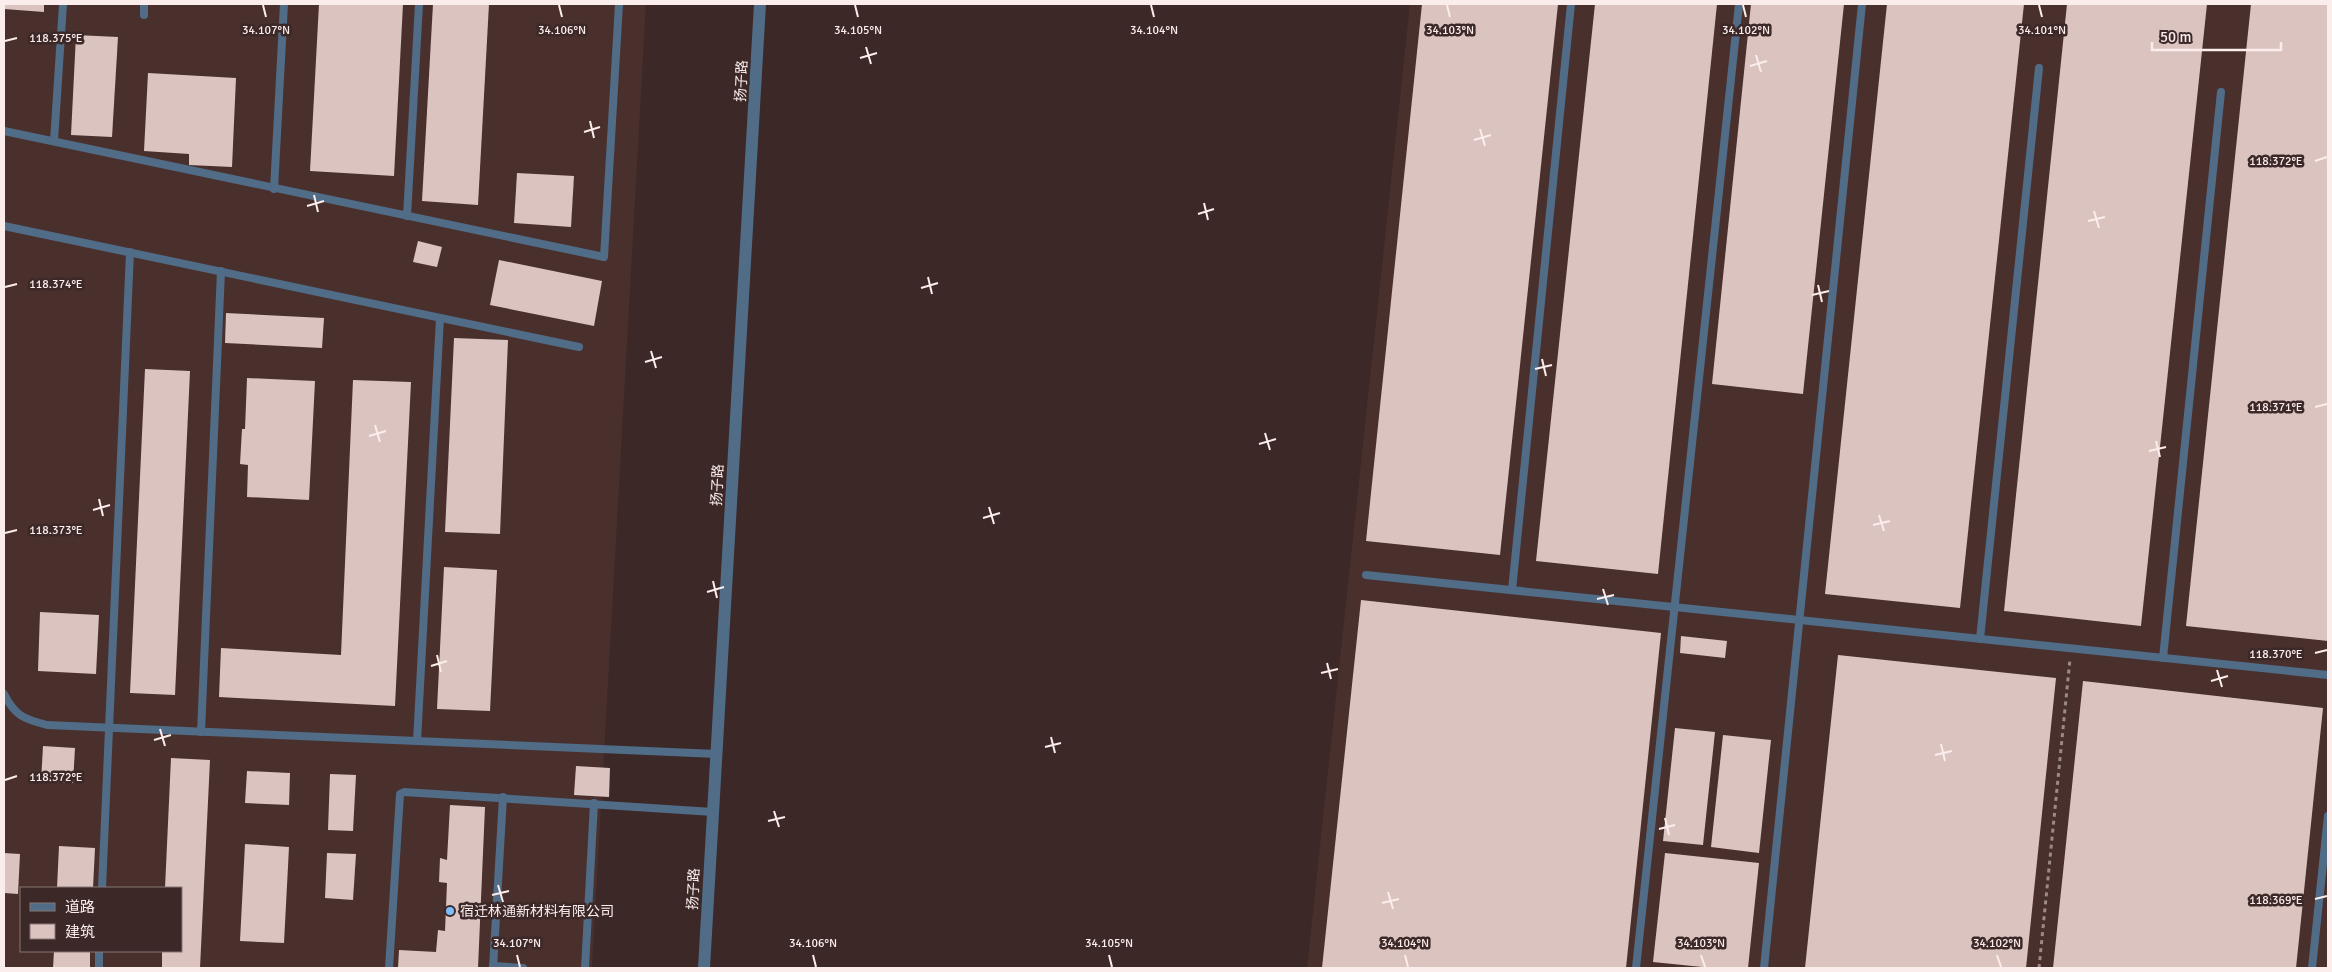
<svg xmlns="http://www.w3.org/2000/svg" width="2332" height="972" font-family="Signika,'Noto Sans SC',sans-serif">
	<style>
		.built { fill: #49302d; fill-rule: evenodd }
		.building { fill: #dbc3c0 }
		.lines { fill: none; stroke-linecap: round; stroke-linejoin: round }
		.path { stroke: #9a8a89; stroke-width: 3; stroke-dasharray: 4 4; stroke-linecap: butt }
		.service { stroke: #506c87; stroke-width: 8 }
		.tertiary { stroke: #506c87; stroke-width: 12 }
		.ticks { fill: none; stroke: #faedec; stroke-width: 2 }
		.poi-dot { fill: #7ebdf9; stroke: #3b2827; stroke-width: 2 }
		.labels { text-anchor: middle; stroke-width: 5; stroke-linejoin: round; paint-order: stroke }
		.street-label { font-size: 14px; fill: #faedec; stroke: #3b2827 }
		.poi-label { font-size: 14px; fill: #faedec; stroke: #3b2827; text-anchor: start }
		.ticks-label { font-size: 12px; text-anchor: middle; fill: #faedec; stroke: #3b2827; stroke-width: 5; stroke-linejoin: round; paint-order: stroke }
	</style>
	<rect width="100%" height="100%" fill="#3b2827"/>
	<g class="built">
		<path d="M 4,4 L 646,4 L 592,968 L 4,968 ZM 21,888 L 181,888 L 181,951 L 21,951 Z"/>
		<polygon points="1410,4 2328,4 2328,968 1307,968"/>
	</g>
	<g class="building">
		<polygon points="4,4 44,4 44,12 4,9"/>
		<polygon points="319,4 403,4 394,176 310,171"/>
		<polygon points="433,4 489,4 478,205 422,201"/>
		<polygon points="1422,4 1558,4 1500,555 1366,541"/>
		<polygon points="1595,4 1717,4 1658,574 1536,561"/>
		<polygon points="1751,4 1844,4 1803,394 1712,384"/>
		<polygon points="1887,4 2024,4 1960,608 1825,594"/>
		<polygon points="2067,4 2207,4 2141,626 2004,611"/>
		<polygon points="2251,4 2328,4 2328,641 2186,626"/>
		<polygon points="76,35 118,37 112,137 71,135"/>
		<polygon points="148,73 236,78 232,167 189,165 189,154 144,151"/>
		<polygon points="517,173 574,176 571,227 514,223"/>
		<polygon points="418,241 442,247 437,267 413,262"/>
		<polygon points="499,260 602,281 594,326 490,305"/>
		<polygon points="226,313 324,318 322,348 225,343"/>
		<polygon points="454,338 508,340 500,534 445,532"/>
		<polygon points="145,369 190,371 175,695 130,693"/>
		<polygon points="247,378 315,381 309,500 247,497 248,465 240,464 242,429 245,429"/>
		<polygon points="353,380 411,382 395,706 219,697 221,648 341,655"/>
		<polygon points="444,567 497,570 490,711 437,709"/>
		<polygon points="1361,600 1661,633 1626,968 1322,968"/>
		<polygon points="40,612 99,615 96,674 38,671"/>
		<polygon points="1681,636 1727,641 1725,658 1680,653"/>
		<polygon points="1838,655 2056,678 2026,968 1805,968"/>
		<polygon points="2083,681 2323,708 2296,968 2053,968"/>
		<polygon points="1675,728 1715,732 1703,845 1663,841"/>
		<polygon points="1723,735 1771,740 1759,853 1711,847"/>
		<polygon points="43,746 75,748 73,783 41,782"/>
		<polygon points="171,758 210,760 200,968 162,968 162,951 181,951 181,888 165,888"/>
		<polygon points="576,766 610,768 609,797 574,795"/>
		<polygon points="247,771 290,773 289,805 245,803"/>
		<polygon points="330,774 356,775 353,831 328,830"/>
		<polygon points="450,805 485,807 478,968 398,968 399,950 436,952 438,930 445,931 447,883 439,882 440,858 447,860"/>
		<polygon points="245,844 289,847 284,943 240,941"/>
		<polygon points="59,846 95,848 93,888 57,888"/>
		<polygon points="4,853 20,854 18,894 4,893"/>
		<polygon points="327,853 356,854 353,900 325,898"/>
		<polygon points="1665,853 1759,863 1748,968 1712,968 1653,962"/>
		<polygon points="54,951 90,951 90,968 53,968"/>
	</g>
	<g class="lines">
		<polyline class="path" points="2039,968 2070,659"/>
		<g class="service">
			<polyline points="144,15 144,4"/>
			<polyline points="4,131 604,257 619,4"/>
			<polyline points="54,141 63,4"/>
			<polyline points="274,189 284,4"/>
			<polyline points="407,216 419,4"/>
			<polyline points="4,226 579,347"/>
			<polyline points="1366,575 2328,675"/>
			<polyline points="1512,590 1571,4"/>
			<polyline points="1980,639 2039,68"/>
			<polyline points="2163,658 2221,92"/>
			<path d="M 4,694 C 15,716 24,719 47,725 L 717,754"/>
			<polyline points="201,732 221,271"/>
			<polyline points="417,741 440,318"/>
			<polyline points="102,888 130,252"/>
			<polyline points="493,966 523,968"/>
			<polyline points="99,968 99,951"/>
			<polyline points="389,968 400,794 404,792 713,812"/>
			<polyline points="493,968 503,797"/>
			<polyline points="585,968 594,803"/>
			<polyline points="1636,968 1739,4"/>
			<polyline points="1764,968 1862,4"/>
			<polyline points="2312,968 2328,816"/>
		</g>
		<polyline class="tertiary" points="704,968 760,4"/>
	</g>
	<path class="ticks" d="M 263,5 L 266,17M 559,5 L 562,17M 855,5 L 858,17M 1151,5 L 1154,17M 1447,5 L 1450,17M 1743,5 L 1746,17M 2039,5 L 2042,17M 5,41 L 17,38M 866,47 L 871,64M 1756,55 L 1761,72M 860,58 L 877,53M 1750,66 L 1767,61M 590,121 L 594,138M 1480,129 L 1485,146M 584,132 L 600,127M 1474,140 L 1491,135M 2315,161 L 2327,157M 314,195 L 318,212M 1204,203 L 1208,220M 307,206 L 324,201M 2094,211 L 2099,228M 1198,214 L 1214,209M 2088,221 L 2105,217M 928,277 L 932,294M 1818,285 L 1822,302M 5,287 L 17,284M 921,288 L 938,283M 1812,295 L 1829,291M 651,351 L 656,368M 1542,359 L 1546,376M 645,362 L 662,357M 1535,369 L 1552,365M 2315,407 L 2327,404M 375,425 L 380,442M 1265,433 L 1270,450M 369,436 L 386,431M 2156,441 L 2160,457M 1259,444 L 1276,439M 2149,451 L 2166,447M 99,499 L 103,516M 989,507 L 994,524M 93,510 L 110,505M 1879,515 L 1884,531M 983,518 L 1000,513M 1873,525 L 1890,521M 5,533 L 17,530M 713,581 L 717,598M 1603,589 L 1608,605M 707,592 L 724,587M 1597,599 L 1614,595M 2315,653 L 2327,650M 437,655 L 441,672M 1327,663 L 1331,679M 431,666 L 447,661M 2217,670 L 2222,687M 1321,673 L 1338,669M 2211,681 L 2228,676M 160,729 L 165,746M 1051,737 L 1055,753M 154,740 L 171,735M 1941,744 L 1945,761M 1045,747 L 1061,743M 1935,755 L 1952,751M 5,780 L 17,776M 774,811 L 779,827M 1665,818 L 1669,835M 768,821 L 785,817M 1659,829 L 1675,825M 498,885 L 503,902M 1388,892 L 1393,909M 492,895 L 509,891M 2315,899 L 2327,896M 1382,903 L 1399,899M 517,955 L 520,967M 813,955 L 816,967M 1109,955 L 1112,967M 1405,955 L 1408,967M 1701,955 L 1705,967M 1997,955 L 2001,967"/>
	<circle class="poi-dot" cx="450" cy="911" r="5"/>
	<g class="labels">
		<g class="street-label">
			<text transform="translate(741 81) rotate(-87)" y="5">扬子路</text>
			<text transform="translate(717 485) rotate(-87)" y="5">扬子路</text>
			<text transform="translate(693 889) rotate(-87)" y="5">扬子路</text>
		</g>
		<g class="poi-label">
			<text x="460" y="916">宿迁林通新材料有限公司</text>
		</g>
	</g>
	<g class="ticks-label">
		<text x="266" y="34">34.107°N</text>
		<text x="562" y="34">34.106°N</text>
		<text x="858" y="34">34.105°N</text>
		<text x="1154" y="34">34.104°N</text>
		<text x="1450" y="34">34.103°N</text>
		<text x="1746" y="34">34.102°N</text>
		<text x="2042" y="34">34.101°N</text>
		<text x="56" y="42">118.375°E</text>
		<text x="2276" y="165">118.372°E</text>
		<text x="56" y="288">118.374°E</text>
		<text x="2276" y="411">118.371°E</text>
		<text x="56" y="534">118.373°E</text>
		<text x="2276" y="658">118.370°E</text>
		<text x="56" y="781">118.372°E</text>
		<text x="2276" y="904">118.369°E</text>
		<text x="517" y="947">34.107°N</text>
		<text x="813" y="947">34.106°N</text>
		<text x="1109" y="947">34.105°N</text>
		<text x="1405" y="947">34.104°N</text>
		<text x="1701" y="947">34.103°N</text>
		<text x="1997" y="947">34.102°N</text>
	</g>
	<rect width="2332" height="972" fill="none" stroke="#faedec" stroke-width="10"/>
	<rect x="20" y="887" width="162" height="65" fill="#3b2827" stroke="#877776"/>
	<rect x="30" y="903" width="25" height="8" fill="#506c87" stroke="#877776"/>
	<text x="65" y="912" font-size="15" fill="#faedec">道路</text>
	<rect x="30" y="924" width="25" height="15" fill="#dbc3c0" stroke="#877776"/>
	<text x="65" y="937" font-size="15" fill="#faedec">建筑</text>
	<path d="M2152 42v8h129v-8" fill="none" stroke="#faedec" stroke-width="2.5"/>
	<text x="2160" y="42" font-size="15" fill="#faedec" stroke="#3b2827" stroke-width="4" paint-order="stroke">50 m</text>
</svg>
